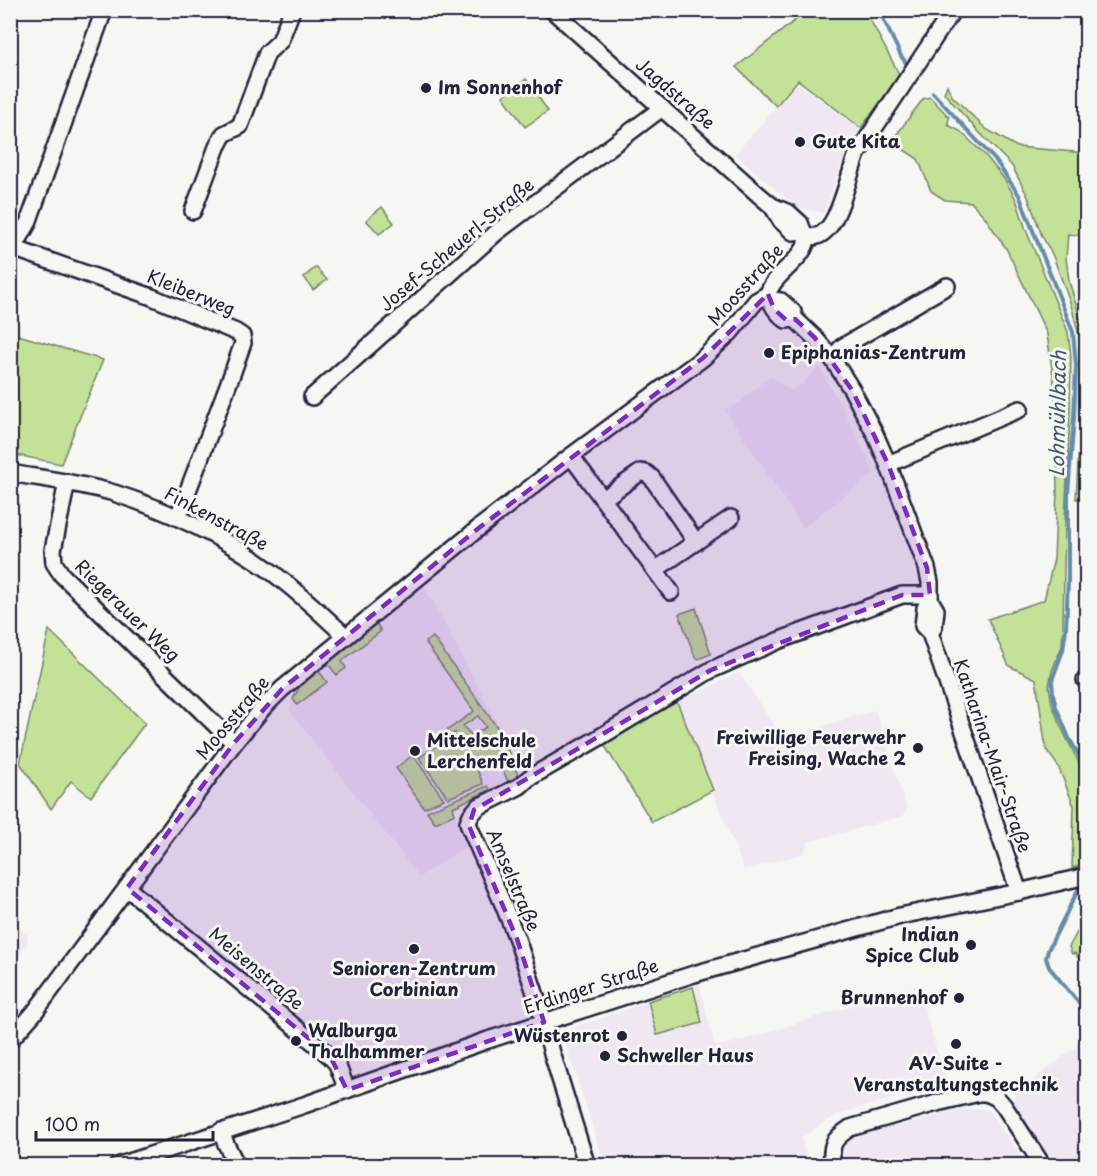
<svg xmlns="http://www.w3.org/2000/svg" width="1097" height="1176" font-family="'Playpen Sans',sans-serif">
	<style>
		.built { fill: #efe7f2 }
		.green { fill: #c4e198; stroke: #73826a; stroke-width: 1.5; fill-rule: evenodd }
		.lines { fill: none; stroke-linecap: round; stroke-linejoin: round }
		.stream { stroke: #648ca9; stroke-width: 4 }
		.minor-casing { stroke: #22223b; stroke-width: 20 }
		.minor { stroke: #f6f6f2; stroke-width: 15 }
		.marked { fill: #7b2cbf; fill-opacity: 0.2; stroke: #7b2cbf; stroke-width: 4.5; stroke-dasharray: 12 8; stroke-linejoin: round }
		.poi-dot { fill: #22223b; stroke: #f6f6f2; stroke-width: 2 }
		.labels { text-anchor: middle; stroke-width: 6; stroke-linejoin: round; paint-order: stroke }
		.poi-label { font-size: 18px; font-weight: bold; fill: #22223b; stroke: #f6f6f2; text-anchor: start }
		.street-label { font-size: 18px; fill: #22223b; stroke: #f6f6f2 }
		.water-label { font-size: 20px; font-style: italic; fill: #435772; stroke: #f6f6f2 }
	</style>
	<rect width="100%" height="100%" fill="#f6f6f2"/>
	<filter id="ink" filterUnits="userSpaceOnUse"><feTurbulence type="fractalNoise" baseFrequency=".0167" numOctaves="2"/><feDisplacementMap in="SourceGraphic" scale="12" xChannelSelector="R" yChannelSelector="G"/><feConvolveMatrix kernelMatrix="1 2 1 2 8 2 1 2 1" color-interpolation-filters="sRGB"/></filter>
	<g filter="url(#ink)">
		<g class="built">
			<polygon points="797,83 860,129 840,167 824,213 799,208 782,195 735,154"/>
			<polygon points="819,367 845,412 874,473 803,528 725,410 740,402 770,376 790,390 801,385"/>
			<polygon points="424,585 498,724 521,778 454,809 467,846 419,877 289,710 293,699 302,683"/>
			<polygon points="739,673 783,739 875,710 907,808 903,816 808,842 804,853 744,870 677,702"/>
			<polygon points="11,925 27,935 28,942 11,966"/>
			<polygon points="699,984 715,1046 733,1043 919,985 921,998 946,1082 836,1115 801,1138 809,1165 605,1165 565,1041 571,1029"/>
			<polygon points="1080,1044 1086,1054 1086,1152 1075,1165 1051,1165 1012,1102 1016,1093"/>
			<polygon points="964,1109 982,1109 988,1110 1028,1165 842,1165 841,1161 846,1143 859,1135"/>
		</g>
		<g class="green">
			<polygon points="865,10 899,74 894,83 861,128 798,80 776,106 736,67 807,11"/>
			<polygon points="526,79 548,111 525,127 503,96"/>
			<polygon points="947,85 952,96 986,129 1017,147 1086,153 1086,236 1068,234 1066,258 1069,281 1086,338 1086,497 1076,499 1082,391 1081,343 1071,305 1053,256 1042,236 1028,197 1012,166 977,130 944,93"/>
			<polygon points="930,97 949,117 948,125 960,131 986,156 1005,180 1016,199 1026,230 1068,332 1071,356 1070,414 1065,520 1063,624 1062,646 1052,671 1049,686 1052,704 1061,727 1081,767 1086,781 1086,856 1081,866 1072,868 1074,806 1058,766 1046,749 1036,679 1009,666 988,619 1044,600 1054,559 1057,491 1055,390 1047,334 1007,250 985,217 971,202 945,200 931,191 918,159 898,146 894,138 923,99"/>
			<polygon points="382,207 394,223 379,234 366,220"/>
			<polygon points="316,267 327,280 313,290 304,277"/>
			<polygon points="18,335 103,360 61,464 11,454 11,355"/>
			<polygon points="696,608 711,654 698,659 695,657 679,614"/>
			<polygon points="376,623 381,631 342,661 346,668 337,675 327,663"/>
			<polygon points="49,630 145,723 91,797 71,781 51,809 20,763"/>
			<path d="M 433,637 L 499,730 L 519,777 L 508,782 L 498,759 L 477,769 L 483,784 L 448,798 L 419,758 L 456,732 L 440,742 L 437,738 L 474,711 L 425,642 ZM 478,716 L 486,727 L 472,736 L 463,726 Z"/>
			<polygon points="318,670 327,682 297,705 293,699 302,683"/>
			<polygon points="677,702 713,790 652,822 603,743"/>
			<polygon points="413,755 444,799 424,808 396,768"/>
			<polygon points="488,786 490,790 453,807 455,814 435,823 427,811"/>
			<polygon points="1086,916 1086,950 1085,954 1086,955 1086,970 1075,953 1072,954 1069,947"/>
			<polygon points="693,987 702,1023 657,1035 648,1001"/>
		</g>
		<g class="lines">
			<g class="stream">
				<polyline points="879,10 901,56 909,67"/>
				<polyline points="933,93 996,161 1019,195 1073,332 1076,365 1074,417 1068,493 1068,580 1066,629 1063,650 1052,680 1053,694 1056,707 1069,738 1086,768"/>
				<polyline points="1082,882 1048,950 1046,958 1049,967 1086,1012"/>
			</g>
			<defs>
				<g id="minor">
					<polyline points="552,10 759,195 772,206 789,213 800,223 803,231 807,237"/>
					<polyline points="772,206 781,221 793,232 803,231"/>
					<polyline points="193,211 217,147 224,134 240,126 267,53 280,41 292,10"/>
					<path d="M 807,237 C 813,237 819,237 824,232 C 840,220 849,174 857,154 L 953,10"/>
					<polyline points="10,247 152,297 236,332 242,336 243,343 231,377 178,517"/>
					<polyline points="12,248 19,239 28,223 104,10"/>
					<path d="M 768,294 C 773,307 775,311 786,320 L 795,319"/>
					<polyline points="771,300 781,301 793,312 795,319 815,338 832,358 852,390 875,434 888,464 927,568 930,582 930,600 925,608 923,626 930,633 1019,892"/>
					<polyline points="832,358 842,347 947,286"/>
					<polyline points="312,397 497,232 662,108"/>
					<polyline points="571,456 671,592"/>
					<polyline points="888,464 1020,409"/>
					<path d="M 10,473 C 45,479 80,483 114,493 C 167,510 224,537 269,570 C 296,590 321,613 345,636"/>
					<polyline points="67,482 53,550 54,563 62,575 234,743"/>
					<polyline points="603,499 641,472 646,473 652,478 696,542"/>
					<polyline points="655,570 731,518"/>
					<polyline points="930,600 936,610 934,627 930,633"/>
					<polyline points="1085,680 1086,680"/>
					<polyline points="127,888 330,1056 337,1064 347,1090"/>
					<path d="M 10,1040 L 34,1013 L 234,743 L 263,708 L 282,689 L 480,527 L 571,456 L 703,358 L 730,333 L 756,301 L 768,294 C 774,272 807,259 807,237"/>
					<polyline points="221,1131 226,1144 237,1166"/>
					<polyline points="117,1166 304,1105 488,1040 694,974 900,916 1019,892 1086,876"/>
					<polyline points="587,1166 552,1053 540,1008 517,939 503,904 469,826 468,822 471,815 478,807 520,786 529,778 595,740 711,670 780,640 902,595 930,595"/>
					<path d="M 832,1166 C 831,1144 832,1140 850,1128 L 937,1103 L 979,1093 L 985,1093 L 991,1095 L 997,1098 L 1004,1106 L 1043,1166"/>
				</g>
			</defs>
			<use href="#minor" class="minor-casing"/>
			<use href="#minor" class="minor"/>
		</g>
	</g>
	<path class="marked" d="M 768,294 L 774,309 L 786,320 L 795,319 L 815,338 L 852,390 L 888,464 L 927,568 L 930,595 L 902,595 L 711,670 L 474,810 L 469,826 L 517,939 L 544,1022 L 347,1090 L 330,1056 L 127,888 L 234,743 L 282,689 L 480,527 L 703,358 Z"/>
	<g class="poi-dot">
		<circle cx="426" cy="88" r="6"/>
		<circle cx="800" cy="142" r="6"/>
		<circle cx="769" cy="353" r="6"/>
		<circle cx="918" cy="748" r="6"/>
		<circle cx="415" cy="751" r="6"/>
		<circle cx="971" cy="945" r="6"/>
		<circle cx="414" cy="949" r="6"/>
		<circle cx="959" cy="998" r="6"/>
		<circle cx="622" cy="1036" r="6"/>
		<circle cx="296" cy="1041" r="6"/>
		<circle cx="956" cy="1044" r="6"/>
		<circle cx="605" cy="1056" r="6"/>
	</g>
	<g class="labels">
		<g class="poi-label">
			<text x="438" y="94">Im Sonnenhof</text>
			<text x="812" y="148">Gute Kita</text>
			<text x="781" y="359">Epiphanias-Zentrum</text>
			<text x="906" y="744" text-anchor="end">Freiwillige Feuerwehr<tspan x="906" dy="21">Freising, Wache 2</tspan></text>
			<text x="427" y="747">Mittelschule<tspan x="427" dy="21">Lerchenfeld</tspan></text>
			<text x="959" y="941" text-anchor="end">Indian<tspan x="959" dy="21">Spice Club</tspan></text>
			<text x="414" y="975" text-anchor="middle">Senioren-Zentrum<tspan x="414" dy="21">Corbinian</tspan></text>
			<text x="947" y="1004" text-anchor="end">Brunnenhof</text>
			<text x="308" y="1037">Walburga<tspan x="308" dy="21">Thalhammer</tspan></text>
			<text x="610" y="1042" text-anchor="end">Wüstenrot</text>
			<text x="617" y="1062">Schweller Haus</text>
			<text x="956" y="1070" text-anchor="middle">AV-Suite -<tspan x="956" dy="21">Veranstaltungstechnik</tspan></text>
		</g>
		<g class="street-label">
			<text transform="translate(675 94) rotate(41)" y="6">Jagdstraße</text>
			<text transform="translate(457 245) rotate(-40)" y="6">Josef-Scheuerl-Straße</text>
			<text transform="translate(746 285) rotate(-48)" y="6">Moosstraße</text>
			<text transform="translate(191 293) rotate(22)" y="6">Kleiberweg</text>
			<text transform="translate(216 519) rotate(28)" y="6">Finkenstraße</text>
			<text transform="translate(127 611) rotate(44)" y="6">Riegerauer Weg</text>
			<text transform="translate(233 718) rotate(-50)" y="6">Moosstraße</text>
			<text transform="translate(992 756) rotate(71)" y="6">Katharina-Mair-Straße</text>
			<text transform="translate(513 880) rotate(67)" y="6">Amselstraße</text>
			<text transform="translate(256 969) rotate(40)" y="6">Meisenstraße</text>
			<text transform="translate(591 987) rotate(-18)" y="6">Erdinger Straße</text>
		</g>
		<g class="water-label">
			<text transform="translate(1058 414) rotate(-89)" y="7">Lohmühlbach</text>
		</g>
	</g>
	<rect width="1097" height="1176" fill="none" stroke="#f6f6f2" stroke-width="36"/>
	<rect x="18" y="18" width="1061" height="1140" fill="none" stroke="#22223b" stroke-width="2" filter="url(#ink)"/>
	<path d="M36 1131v9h177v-9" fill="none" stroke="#22223b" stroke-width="3"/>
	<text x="45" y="1131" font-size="18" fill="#22223b" stroke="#f6f6f2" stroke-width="4.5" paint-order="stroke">100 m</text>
</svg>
